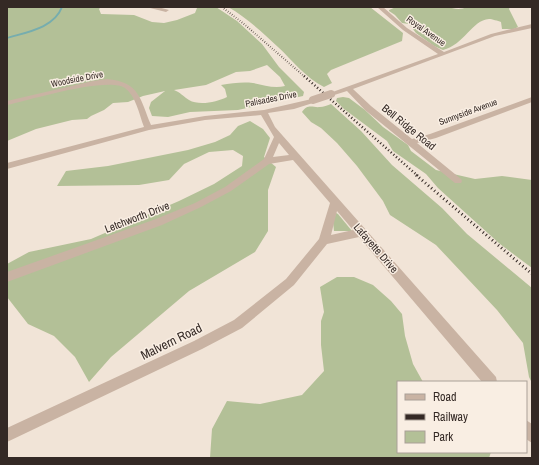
<svg xmlns="http://www.w3.org/2000/svg" width="539" height="465" font-family="'Archivo Narrow',sans-serif">
	<style>
		.green { fill: #b3c097; fill-rule: evenodd }
		.lines { fill: none; stroke-linecap: round; stroke-linejoin: round }
		.stream { stroke: #76adae; stroke-width: 2 }
		.minor { fill: #c9b3a3; fill-rule: evenodd }
		.rail-far2 { stroke: #342925; stroke-width: 2; stroke-dasharray: 0.5 2; stroke-linecap: butt }
		.rail-far1 { stroke: #342925; stroke-width: 2.5; stroke-dasharray: 1 2.5; stroke-linecap: butt }
		.rail { stroke: #342925; stroke-width: 3; stroke-dasharray: 1 3; stroke-linecap: butt }
		.minor-bridge { stroke: #c9b3a3; stroke-width: 8 }
		.labels { text-anchor: middle; stroke-width: 3; stroke-linejoin: round; paint-order: stroke }
		.far-street-label { font-size: 9px; fill: #342925; stroke: #f9eee3 }
		.street-label { font-size: 11px; fill: #342925; stroke: #f9eee3 }
		.near-street-label { font-size: 13px; fill: #342925; stroke: #f9eee3 }
	</style>
	<rect width="100%" height="100%" fill="#f1e4d7"/>
	<g class="green">
		<path d="M 7,7 L 101,7 L 99,9 L 101,14 L 134,15 L 152,22 L 164,23 L 177,20 L 195,13 L 197,8 L 216,7 L 237,21 L 262,44 L 279,67 L 304,92 L 303,96 L 238,110 L 190,112 L 168,117 L 152,116 L 149,108 L 151,102 L 165,91 L 143,96 L 128,102 L 113,103 L 104,110 L 91,116 L 87,119 L 72,120 L 36,129 L 7,141 ZM 267,65 L 280,77 L 285,86 C 274,89 264,85 253,83 C 243,82 232,83 221,85 L 225,89 L 227,97 C 217,102 199,106 189,100 C 184,97 180,92 174,90 L 206,85 L 236,72 L 250,71 Z"/>
		<path d="M 228,7 L 370,7 L 403,33 L 402,41 L 331,70 L 327,74 L 332,83 L 324,87 C 306,78 293,61 278,47 C 263,33 246,17 228,7 Z"/>
		<path d="M 396,7 L 448,7 C 454,9 461,10 467,7 L 510,7 L 509,9 L 518,27 L 514,29 L 502,29 L 501,22 C 498,21 492,19 489,19 C 472,20 464,45 443,50 L 434,46 L 416,33 L 409,24 L 402,23 L 395,15 L 389,11 L 389,10 Z"/>
		<polygon points="343,97 349,98 365,110 383,127 408,145 411,151 436,170 475,179 502,176 532,180 532,268 500,244 438,188 426,174 393,151 387,141 344,109 336,101 337,98"/>
		<path d="M 331,104 L 361,131 L 392,165 L 442,208 L 467,234 L 532,288 L 532,383 L 529,377 L 523,343 L 497,310 L 436,245 L 390,215 L 383,201 L 357,166 L 337,143 L 321,128 L 311,122 L 302,112 C 308,103 313,108 320,107 C 323,107 328,105 331,104 Z"/>
		<polygon points="250,121 263,129 270,138 264,157 276,167 268,190 268,231 255,252 189,291 111,357 89,382 75,357 54,336 28,324 7,297 7,264 29,252 91,239 179,201 214,184 242,166 243,156 233,150 209,152 184,164 169,180 139,185 57,186 66,171 108,166 188,150 215,142 230,135 238,126"/>
		<polygon points="336,213 338,214 352,231 334,231 333,222"/>
		<polygon points="337,277 354,277 373,285 391,301 402,314 405,336 413,364 423,382 398,382 398,452 491,452 489,458 210,458 212,429 227,401 260,404 302,395 324,371 321,345 321,321 324,312 320,287"/>
	</g>
	<g class="lines">
		<path class="stream" d="M 7,38 C 27,32 54,28 62,7"/>
		<g class="minor">
			<polygon points="146,7 158,7 169,10 166,12"/>
			<polygon points="377,7 383,7 407,28 444,52 491,34 532,24 532,28 495,36 353,89 371,106 412,139 430,134 532,97 532,102 436,138 417,143 461,179 462,181 461,183 455,183 365,110 347,91 331,96 327,94 438,54 403,30"/>
			<path d="M 107,79 C 140,82 140,99 151,125 L 205,116 L 264,110 L 316,98 L 316,102 L 294,109 L 268,113 L 275,127 L 496,377 L 497,382 L 482,382 L 359,237 L 327,244 L 294,285 L 242,328 L 202,349 L 7,442 L 7,428 L 194,341 L 234,320 L 286,279 L 319,239 L 330,203 L 293,160 L 269,164 L 231,191 L 201,207 L 162,225 L 7,282 L 7,272 L 156,219 L 195,203 L 225,187 L 264,159 L 274,137 L 261,115 L 205,120 L 149,130 L 7,169 L 7,163 L 144,127 C 139,114 136,96 125,88 C 108,76 29,100 7,105 L 7,101 L 93,81 ZM 279,143 L 289,155 L 273,157 ZM 337,211 L 353,230 L 331,235 Z"/>
			<polygon points="526,420 532,424 532,443 526,439"/>
		</g>
		<polyline class="rail-far2" points="222,7 244,24 305,77"/>
		<polyline class="rail-far1" points="304,76 418,176"/>
		<polyline class="rail" points="416,175 532,274"/>
		<polyline class="minor-bridge" points="313,100 331,94"/>
	</g>
	<g class="labels">
		<g class="far-street-label">
			<text transform="translate(426 31) rotate(35)" y="3">Royal Avenue</text>
			<text transform="translate(77 79) rotate(-11)" y="3">Woodside Drive</text>
			<text transform="translate(271 99) rotate(-11)" y="3">Palisades Drive</text>
			<text transform="translate(468 112) rotate(-20)" y="3">Sunnyside Avenue</text>
		</g>
		<g class="street-label">
			<text transform="translate(409 127) rotate(39)" y="4">Bell Ridge Road</text>
			<text transform="translate(137 217) rotate(-21)" y="4">Letchworth Drive</text>
			<text transform="translate(376 248) rotate(49)" y="4">Lafayette Drive</text>
		</g>
		<g class="near-street-label">
			<text transform="translate(171 341) rotate(-26)" y="5">Malvern Road</text>
		</g>
	</g>
	<rect width="539" height="465" fill="none" stroke="#342925" stroke-width="16"/>
	<rect x="397" y="381" width="130" height="72" fill="#f9eee3" stroke="#aa9f97"/>
	<rect x="405" y="394" width="20" height="6" fill="#c9b3a3" stroke="#aa9f97"/>
	<text x="433" y="401" font-size="12" fill="#342925">Road</text>
	<rect x="405" y="414" width="20" height="6" fill="#342925" stroke="#aa9f97"/>
	<text x="433" y="421" font-size="12" fill="#342925">Railway</text>
	<rect x="405" y="431" width="20" height="12" fill="#b3c097" stroke="#aa9f97"/>
	<text x="433" y="441" font-size="12" fill="#342925">Park</text>
</svg>
